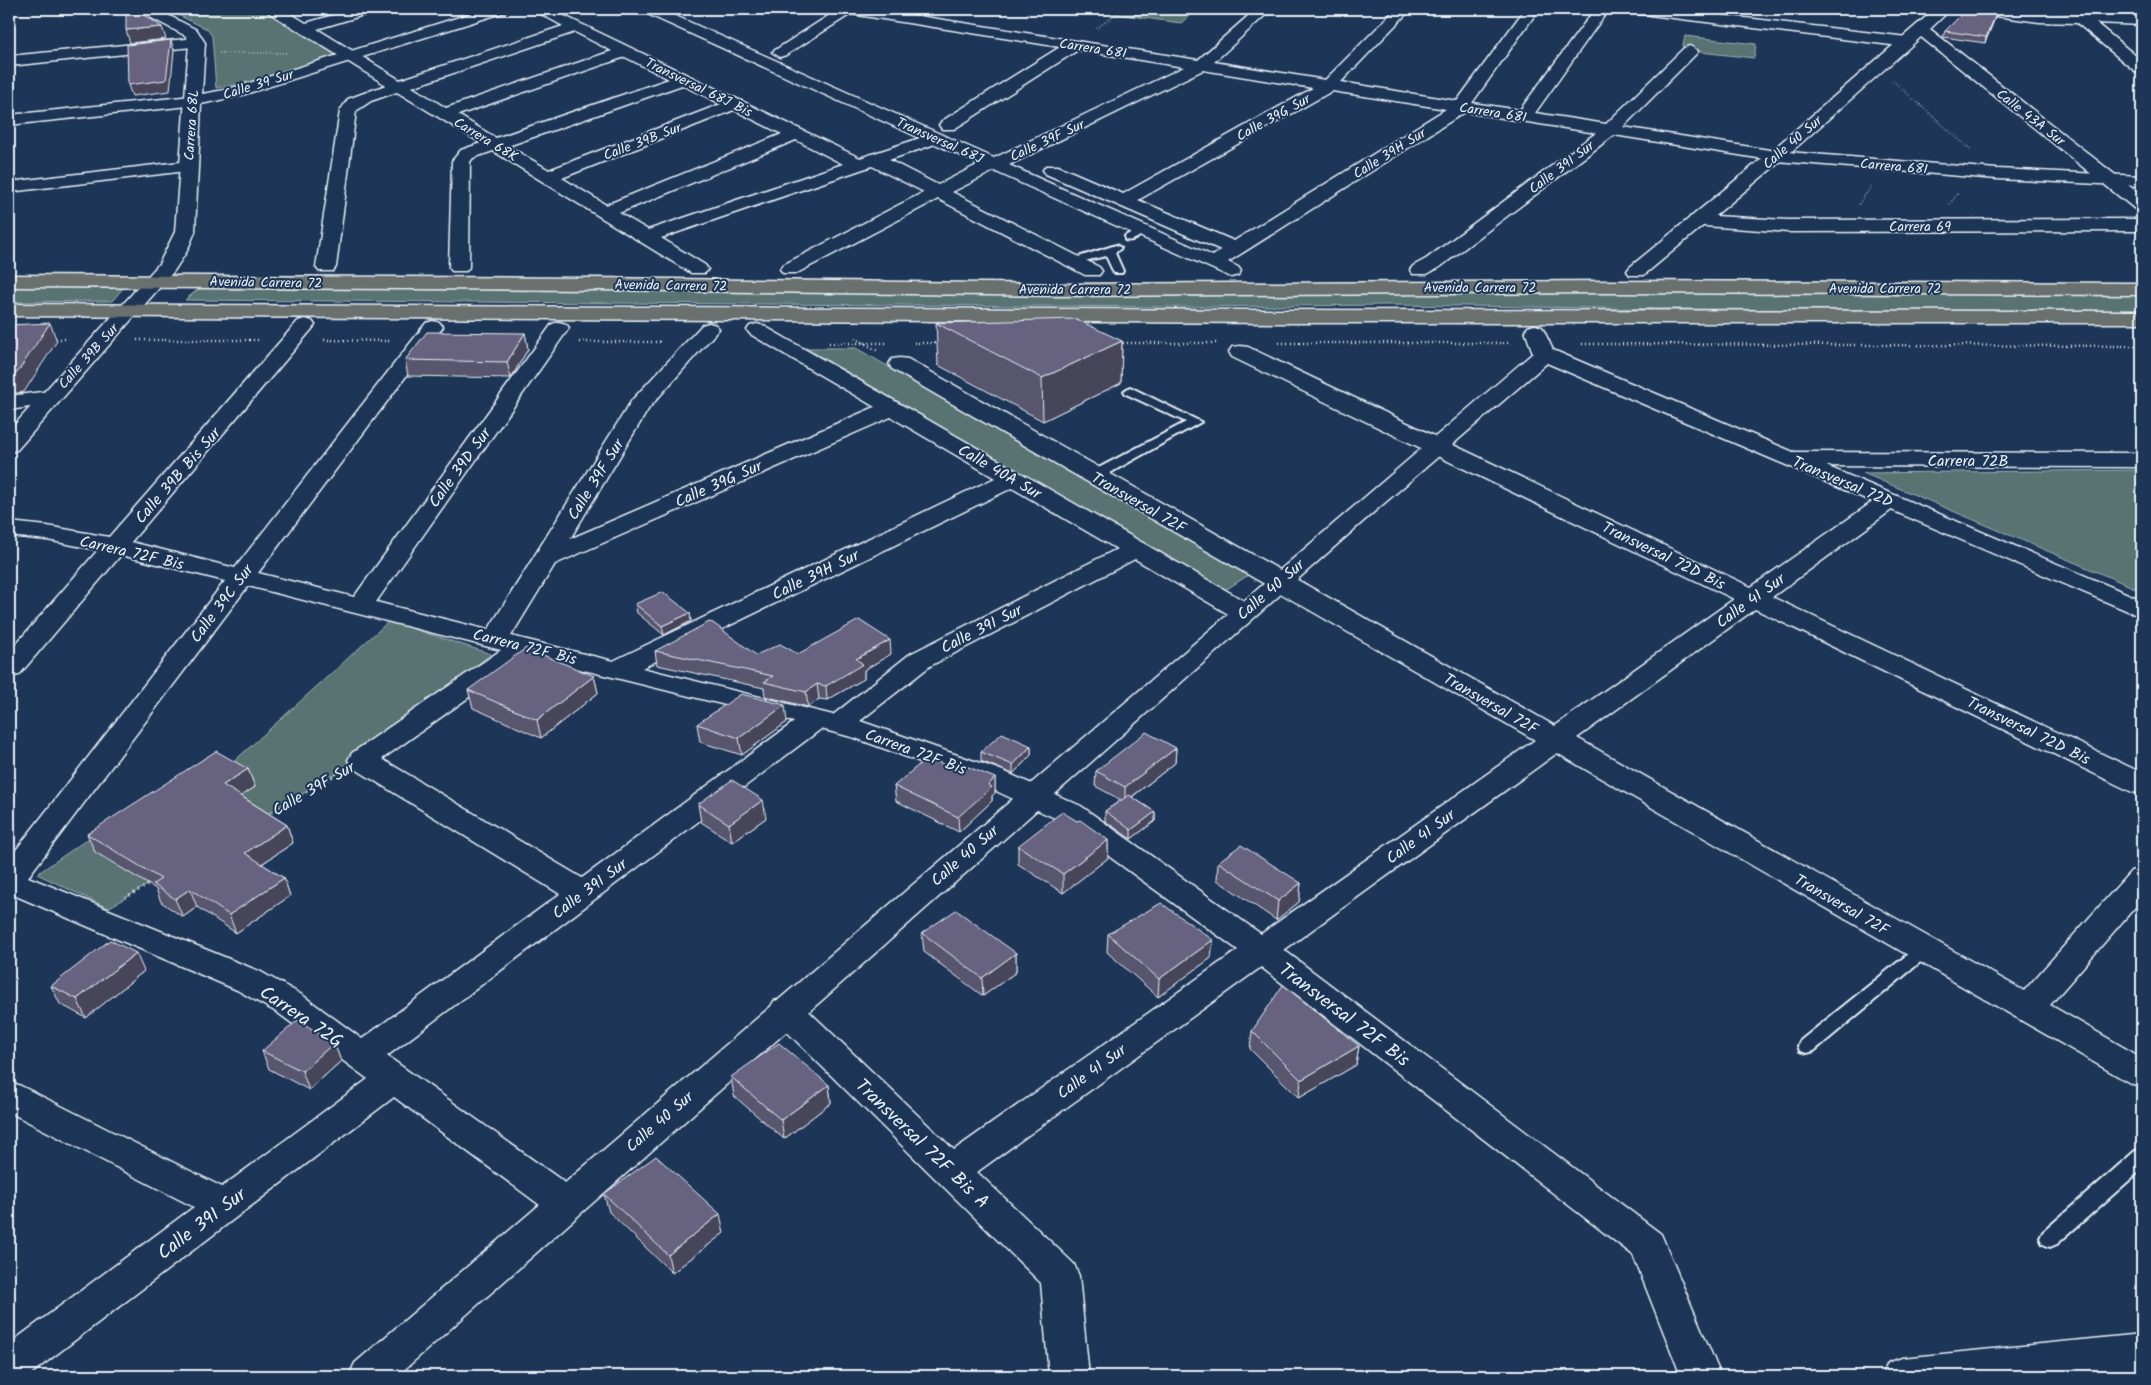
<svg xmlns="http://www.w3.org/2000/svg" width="2151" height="1385" font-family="Kalam,sans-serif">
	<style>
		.green { fill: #587371; stroke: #a0b2b4 }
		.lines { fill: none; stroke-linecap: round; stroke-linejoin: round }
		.lane-casing { stroke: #e8f1f8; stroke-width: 4 }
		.street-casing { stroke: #e8f1f8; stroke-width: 3 }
		.secondary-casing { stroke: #e8f1f8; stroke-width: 3 }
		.highway-casing { stroke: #e8f1f8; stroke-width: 3 }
		.path-far2 { stroke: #e8f1f8; stroke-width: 2; stroke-dasharray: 0.5 2.5; stroke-linecap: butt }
		.path-far1 { stroke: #e8f1f8; stroke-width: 2.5; stroke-dasharray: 1 3; stroke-linecap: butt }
		.path { stroke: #e8f1f8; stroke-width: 3; stroke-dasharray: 1 4; stroke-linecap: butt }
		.lane { fill: #1d3557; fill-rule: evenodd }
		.street { fill: #1d3557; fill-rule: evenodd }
		.secondary { fill: #1d3557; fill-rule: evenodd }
		.highway { fill: #6b706d; fill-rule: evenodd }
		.wall { fill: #58546e; stroke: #e8f1f8 }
		.shaded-wall { fill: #47455a; stroke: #e8f1f8 }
		.building { fill: #666280; stroke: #e8f1f8 }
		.labels { text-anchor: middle; stroke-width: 4; stroke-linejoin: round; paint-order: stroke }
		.far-street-label { font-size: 14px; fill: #e8f1f8; stroke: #1d3557 }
		.street-label { font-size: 16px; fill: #e8f1f8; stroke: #1d3557 }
		.near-street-label { font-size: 19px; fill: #e8f1f8; stroke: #1d3557 }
	</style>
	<rect width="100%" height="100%" fill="#1d3557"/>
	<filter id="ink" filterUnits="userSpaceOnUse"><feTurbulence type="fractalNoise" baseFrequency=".02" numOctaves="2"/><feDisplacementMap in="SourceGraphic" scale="10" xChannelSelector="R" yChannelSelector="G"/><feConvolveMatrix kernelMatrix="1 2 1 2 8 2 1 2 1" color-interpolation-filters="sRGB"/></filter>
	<g filter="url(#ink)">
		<g class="green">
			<polygon points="166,9 266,9 342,55 242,84 216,88 212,36 207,29"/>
			<polygon points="1079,9 1197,9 1181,23"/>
			<polygon points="1685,36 1756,44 1754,58 1682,50"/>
			<polygon points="9,286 125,286 112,301 9,302"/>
			<polygon points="201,287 775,290 1175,296 1574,292 2142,294 2142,312 1672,309 1391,305 1179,307 185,300"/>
			<polygon points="806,348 856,348 1250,574 1224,591"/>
			<polygon points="2142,470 2142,591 1863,473"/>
			<polygon points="389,621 491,654 345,769 108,908 37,874 205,758 230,765"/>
		</g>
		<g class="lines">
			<defs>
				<g id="lane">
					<path d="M 1141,227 L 1146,230 C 1141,236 1133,242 1125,240 L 1125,236 Z"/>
					<polygon points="1116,245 1121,248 1115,253 1123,271 1122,273 1114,273 1106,256 1071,264 1066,261"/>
					<polygon points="1130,387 1201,422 1099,479 1089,479 1088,476 1089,473 1186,422 1126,394 1124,391"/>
					<polygon points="1924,944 1930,946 1933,950 1930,954 1814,1051 1807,1053 1800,1051 1798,1046 1800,1041 1918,946"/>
					<polygon points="2142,1149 2142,1169 2057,1244 2050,1247 2043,1244 2040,1238 2043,1232 2135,1151"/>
				</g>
				<g id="street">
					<path d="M 266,9 L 283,9 L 306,23 L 354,9 L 376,9 L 374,12 L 317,29 L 400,80 L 563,26 L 532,9 L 550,9 L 860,158 L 920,138 L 643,12 L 641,9 L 660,9 L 994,158 L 1184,67 L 1078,50 L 954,129 L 942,129 L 939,125 L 942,121 L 1060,47 L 851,14 L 786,55 L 780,57 L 772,52 L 839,9 L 874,9 L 1198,60 L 1256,9 L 1272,9 L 1214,62 L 1325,80 L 1396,9 L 1411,9 L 1341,82 L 1457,101 L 1525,9 L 1539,9 L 1472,103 L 1520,110 L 1595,9 L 1609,9 L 1535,113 L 1606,124 L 1684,48 L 1690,46 L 1698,51 L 1696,54 L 1623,127 L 1776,151 L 1997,169 L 2142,176 L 2142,186 L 1997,179 L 1776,161 L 1614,135 L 1440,267 L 1427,274 L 1413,274 L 1410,270 L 1413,266 L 1426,259 L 1596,133 L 1465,112 L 1228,262 L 1238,267 L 1241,271 L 1238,275 L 1231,277 L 994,171 L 952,192 L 1099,267 L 1102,271 L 1099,275 L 1085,275 L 938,199 L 797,273 L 783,273 L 780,269 L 783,265 L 924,192 L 872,166 L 661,238 L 705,265 L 708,269 L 705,273 L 691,273 L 493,151 L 473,158 L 470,162 L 469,267 L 466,271 L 452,271 L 449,267 L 452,161 L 461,150 L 481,143 L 397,92 L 371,101 L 356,111 L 336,267 L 333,271 L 319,271 L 316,267 L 340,111 L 348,99 L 386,85 L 268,12 ZM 575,32 L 612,51 L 446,108 L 412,87 ZM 625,57 L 669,79 L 496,138 L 458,115 ZM 1203,70 L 1313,88 L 1123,194 L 1058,166 L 1046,166 L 1043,170 L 1046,174 L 1221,250 L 1213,256 L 1009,165 ZM 682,85 L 721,104 L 549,170 L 508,146 ZM 1332,91 L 1446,109 L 1234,241 L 1138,200 ZM 734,110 L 782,134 L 606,205 L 562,178 ZM 796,140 L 843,164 L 648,230 L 619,213 ZM 935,144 L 979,164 L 938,185 L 889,160 Z"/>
					<polygon points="1626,9 1668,9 1907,37 1915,42 1907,47 1633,13 1628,12"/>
					<polygon points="1967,9 2142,16 2142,25 2096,23 2142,61 2142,74 2136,72 2077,23 2039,22 1974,13 1969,12"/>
					<polygon points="197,38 202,40 205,43 202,46 9,66 9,56"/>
					<polygon points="192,96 198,97 200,101 198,105 9,125 9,115"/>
					<polygon points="189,161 195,162 198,166 195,170 9,192 9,182"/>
					<polygon points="1697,215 1788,220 2142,219 2142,231 1788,232 1690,225 1688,221 1690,217"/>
					<path d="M 305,319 L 312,321 L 315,325 L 312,329 L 131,542 L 235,568 L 426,323 L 433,321 L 440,323 L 443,327 L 440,331 L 258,573 L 354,597 L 552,324 L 559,322 L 566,324 L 569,328 L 376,602 L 488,630 L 632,400 L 702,325 L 709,323 L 716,325 L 719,329 L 649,408 L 570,539 L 875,407 L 750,334 L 747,330 L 750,326 L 757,324 L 764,326 L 1253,606 L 1257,612 L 1253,618 L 1244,620 L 1235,618 L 1135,559 L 930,666 L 860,721 L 1003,771 L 1081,806 L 1261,934 L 1535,740 L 892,369 L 889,364 L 892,359 L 900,358 L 908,359 L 1555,726 L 1734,599 L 1232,357 L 1229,352 L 1232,347 L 1240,346 L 1248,347 L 1751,587 L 1881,496 L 1889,494 L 1897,496 L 1901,501 L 1897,506 L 1772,597 L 2142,773 L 2142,794 L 2132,792 L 1755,609 L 1577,738 L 2024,991 L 2131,871 L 2142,868 L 2142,899 L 2050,1005 L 2142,1058 L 2142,1087 L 2130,1083 L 1557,753 L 1284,950 L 1661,1234 L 1721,1376 L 1681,1376 L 1633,1255 L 1261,967 L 977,1172 L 1074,1264 L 1079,1276 L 1089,1376 L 1049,1376 L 1041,1283 L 774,1019 L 769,1010 L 774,1001 L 786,998 L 798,1001 L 954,1150 L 1238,950 L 1059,820 L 983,785 L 855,738 L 821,729 L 387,1056 L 578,1192 L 583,1203 L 578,1214 L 565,1218 L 552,1214 L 394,1097 L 28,1376 L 9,1376 L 9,1344 L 194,1207 L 9,1112 L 9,1082 L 21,1086 L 222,1187 L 368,1079 L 278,1013 L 237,990 L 9,893 L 9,859 L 225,581 L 121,555 L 19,675 L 9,677 L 9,652 L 98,550 L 47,540 L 9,536 L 9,522 L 47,526 L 109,537 L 298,321 ZM 891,417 L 995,478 L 613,661 L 511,636 L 555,564 ZM 1012,488 L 1117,549 L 910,654 L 833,715 L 642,668 ZM 248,586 L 501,650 L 352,753 L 348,760 L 352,767 L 560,894 L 362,1039 L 302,995 L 261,972 L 28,877 ZM 527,656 L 794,722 L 582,878 L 382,759 Z"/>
					<polygon points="50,391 58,393 61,398 58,403 9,410 9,396"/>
					<polygon points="1793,452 2142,453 2142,467 1793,466 1785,464 1781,459 1785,454"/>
					<polygon points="2142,1334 2142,1370 2077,1376 1882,1376 1888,1363 1902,1358"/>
				</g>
				<g id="secondary">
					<polygon points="138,9 156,9 197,30 205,43 202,94 230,89 485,9 507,9 505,12 239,96 201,104 195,232 187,251 174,271 17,450 9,452 9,431 159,264 175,232 189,43 186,36 140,12"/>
					<polygon points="1935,9 1951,9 1930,29 2142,196 2142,210 2135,209 1921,37 1782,160 1644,275 1630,275 1627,271 1630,267 1770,152"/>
					<polygon points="1535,325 1542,327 1553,350 2142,600 2142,617 1547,363 1367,518 397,1376 349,1376 355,1363 1533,353 1525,331 1528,327"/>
				</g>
				<g id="highway">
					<polygon points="9,275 598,278 1058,284 1610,281 2142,283 2142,295 1610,293 1058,296 598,290 9,287"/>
					<polygon points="9,304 1279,310 2142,311 2142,323 1279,323 9,316"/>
				</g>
			</defs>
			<use href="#lane" class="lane-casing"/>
			<use href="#street" class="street-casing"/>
			<use href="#secondary" class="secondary-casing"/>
			<use href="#highway" class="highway-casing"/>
			<g class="path-far2">
				<polyline points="1025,16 1034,9"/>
				<polyline points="1097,28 1123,9"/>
				<polyline points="219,53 286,53"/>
				<polyline points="1893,81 1971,150"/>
				<polyline points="1859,204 1872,185"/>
				<polyline points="1950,204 1958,193"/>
			</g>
			<g class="path-far1">
				<polyline points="855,338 878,351"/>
				<polyline points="52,339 68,339"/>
				<polyline points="137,340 261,340"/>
				<polyline points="324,340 391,341"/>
				<polyline points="579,342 663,342"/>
				<polyline points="829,343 888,343"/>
				<polyline points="914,343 941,343"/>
				<polyline points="1119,343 1216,343"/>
				<polyline points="1279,343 1513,343"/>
				<polyline points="1582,344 2142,346"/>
			</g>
			<g class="path">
				<polyline points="267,815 337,774"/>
				<polyline points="125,898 152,883"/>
			</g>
			<use href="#lane" class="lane"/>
			<use href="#street" class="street"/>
			<use href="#secondary" class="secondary"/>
			<use href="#highway" class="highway"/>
		</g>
		<g class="wall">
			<polygon points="1995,18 1985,43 1943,37 1945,31"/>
			<polygon points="936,323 1122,341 1121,383 1043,421 938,365"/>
			<polygon points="525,333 528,349 511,378 408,376 405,360"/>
			<polygon points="635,604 690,613 691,621 664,635 637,613"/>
			<polygon points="655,651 756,655 891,654 864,670 864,679 827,700 819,699 808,707 765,696 764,688 657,665"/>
			<polygon points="594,676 598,693 541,738 473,708 468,690"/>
			<polygon points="787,722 742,755 700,742 697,724"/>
			<polygon points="1031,746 1031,755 1013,774 981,761 981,752"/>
			<polygon points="1176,748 1175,763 1132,797 1155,812 1155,821 1131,839 1105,821 1105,811 1121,800 1095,786 1096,771"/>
			<polygon points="248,769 255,787 241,796 287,825 293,843 262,864 284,878 290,896 236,933 197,907 183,917 161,902 156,889 95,852 87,834"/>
			<polygon points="955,770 995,778 995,793 992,796 992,801 959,832 896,801 894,786"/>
			<polygon points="698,804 766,818 732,842 701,822"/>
			<polygon points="1108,840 1108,858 1063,893 1018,864 1018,846"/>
			<polygon points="1218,862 1301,883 1299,902 1276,920 1217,880"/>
			<polygon points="922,933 1016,953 1016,972 983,996 924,952"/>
			<polygon points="1108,934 1211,958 1158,997 1107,952"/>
			<polygon points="144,971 86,1018 60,1004 51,986"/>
			<polygon points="1252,1031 1359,1046 1356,1065 1299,1098 1250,1049"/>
			<polygon points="334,1043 341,1061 309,1090 269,1069 262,1051"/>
			<polygon points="731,1077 829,1085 831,1103 784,1139 734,1096"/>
			<polygon points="604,1194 724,1233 672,1273 609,1212"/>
		</g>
		<g class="shaded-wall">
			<polygon points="1997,12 1995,18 1985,43 1986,37"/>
			<polygon points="162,27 166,39 130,43 126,30"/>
			<polygon points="171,40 174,51 170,91 132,96 128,85"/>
			<polygon points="50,323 57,341 24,392 9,394 9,374"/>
			<polygon points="525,333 528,349 511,378 507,362"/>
			<polygon points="1122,341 1121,383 1043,421 1042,378"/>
			<polygon points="690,613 691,621 664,635 662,626"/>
			<polygon points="890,640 891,654 864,670 864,679 827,700 826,686 856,659"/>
			<polygon points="594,676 598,693 541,738 537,720"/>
			<polygon points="817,684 819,699 808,707 806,692"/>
			<polygon points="785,705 787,722 742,755 739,738"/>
			<polygon points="1031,746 1031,755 1013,774 1013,765"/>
			<polygon points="1176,748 1175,763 1125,802 1125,787"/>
			<polygon points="248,769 255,787 230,803 223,785"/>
			<polygon points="995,778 995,793 992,796 992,801 959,832 958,817"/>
			<polygon points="763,800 766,818 732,842 729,824"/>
			<polygon points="1155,812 1155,821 1131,839 1131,830"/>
			<polygon points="287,825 293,843 251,871 245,853"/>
			<polygon points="1108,840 1108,858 1063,893 1063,874"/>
			<polygon points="284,878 290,896 236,933 229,915"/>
			<polygon points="1301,883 1299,902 1276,920 1278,901"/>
			<polygon points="190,889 197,907 183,917 175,899"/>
			<polygon points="1213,940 1211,958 1158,997 1159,979"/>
			<polygon points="136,953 144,971 86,1018 77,999"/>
			<polygon points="1016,953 1016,972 983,996 982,978"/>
			<polygon points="334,1043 341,1061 309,1090 302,1071"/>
			<polygon points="1359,1046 1356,1065 1299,1098 1301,1080"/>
			<polygon points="829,1085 831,1103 784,1139 781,1120"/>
			<polygon points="720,1214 724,1233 672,1273 668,1255"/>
		</g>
		<g class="building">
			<polygon points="126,9 135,9 162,27 126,30"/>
			<polygon points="1967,9 1981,9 1997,12 1986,37 1945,31"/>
			<polygon points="171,40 166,80 128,85 127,45"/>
			<polygon points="1076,319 1122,341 1042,378 936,323"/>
			<polygon points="50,323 17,373 9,374 9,325"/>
			<polygon points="427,332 525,333 507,362 405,360"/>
			<polygon points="663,592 690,613 662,626 635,604"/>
			<polygon points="859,620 890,640 856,659 863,664 826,686 817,684 806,692 764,682 773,676 655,651 709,622 713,623 756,655 780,644 798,654"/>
			<polygon points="526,648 594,676 537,720 468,690"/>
			<polygon points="741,694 785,705 739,738 697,724"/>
			<polygon points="1146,732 1176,748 1125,787 1096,771"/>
			<polygon points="1002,733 1031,746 1013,765 981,752"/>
			<polygon points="216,751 248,769 223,785 287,825 245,853 284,878 229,915 190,889 175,899 153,884 161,879 87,834"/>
			<polygon points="928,757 955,770 961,764 995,778 988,785 992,787 958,817 894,786"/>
			<polygon points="732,780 763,800 729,824 698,804"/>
			<polygon points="1129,795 1155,812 1131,830 1105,811"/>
			<polygon points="1062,812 1077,821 1080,820 1108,840 1063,874 1018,846"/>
			<polygon points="1241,845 1301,883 1278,901 1218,862"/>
			<polygon points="1161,903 1213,940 1159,979 1108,934"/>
			<polygon points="956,910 1016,953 982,978 922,933"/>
			<polygon points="110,940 136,953 77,999 51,986"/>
			<polygon points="1283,985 1359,1046 1301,1080 1252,1031"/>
			<polygon points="298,1020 334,1043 302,1071 262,1051"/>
			<polygon points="779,1043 829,1085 781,1120 731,1077"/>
			<polygon points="656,1156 720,1214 668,1255 604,1194"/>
		</g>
	</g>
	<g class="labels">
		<g class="far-street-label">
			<text transform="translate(1093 48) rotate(9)" y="5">Carrera 68I</text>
			<text transform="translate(258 84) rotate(-17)" y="5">Calle 39 Sur</text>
			<text transform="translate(699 87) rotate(26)" y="5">Transversal 68J Bis</text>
			<text transform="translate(1493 112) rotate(9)" y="5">Carrera 68I</text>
			<text transform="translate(1273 117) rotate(-29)" y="5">Calle 39G Sur</text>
			<text transform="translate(2031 117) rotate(38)" y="5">Calle 43A Sur</text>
			<text transform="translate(191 125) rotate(-86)" y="5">Carrera 68L</text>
			<text transform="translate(486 139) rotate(31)" y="5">Carrera 68K</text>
			<text transform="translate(940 140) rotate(24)" y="5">Transversal 68J</text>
			<text transform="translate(1047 140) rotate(-25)" y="5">Calle 39F Sur</text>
			<text transform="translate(642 141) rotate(-21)" y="5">Calle 39B Sur</text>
			<text transform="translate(1792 142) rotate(-41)" y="5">Calle 40 Sur</text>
			<text transform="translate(1389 153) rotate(-32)" y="5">Calle 39H Sur</text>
			<text transform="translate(1894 166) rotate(5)" y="5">Carrera 68I</text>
			<text transform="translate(1561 167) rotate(-37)" y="5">Calle 39I Sur</text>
			<text x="1920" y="231">Carrera 69</text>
			<text transform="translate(266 282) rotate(1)" y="5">Avenida Carrera 72</text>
			<text transform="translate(671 285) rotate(1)" y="5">Avenida Carrera 72</text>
			<text x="1480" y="292">Avenida Carrera 72</text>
			<text x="1885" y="293">Avenida Carrera 72</text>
			<text x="1075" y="294">Avenida Carrera 72</text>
			<text transform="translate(88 356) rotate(-48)" y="5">Calle 39B Sur</text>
		</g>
		<g class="street-label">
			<text x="1968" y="466">Carrera 72B</text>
			<text transform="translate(459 467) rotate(-54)" y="6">Calle 39D Sur</text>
			<text transform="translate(1000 471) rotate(30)" y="6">Calle 40A Sur</text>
			<text transform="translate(177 475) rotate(-49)" y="6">Calle 39B Bis Sur</text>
			<text transform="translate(595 479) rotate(-58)" y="6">Calle 39F Sur</text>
			<text transform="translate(1843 481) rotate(23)" y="6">Transversal 72D</text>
			<text transform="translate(718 483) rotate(-24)" y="6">Calle 39G Sur</text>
			<text transform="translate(1139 502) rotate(30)" y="6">Transversal 72F</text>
			<text transform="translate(132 552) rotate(13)" y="6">Carrera 72F Bis</text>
			<text transform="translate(1664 555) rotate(26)" y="6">Transversal 72D Bis</text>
			<text transform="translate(815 574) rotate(-26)" y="6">Calle 39H Sur</text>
			<text transform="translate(1270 589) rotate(-41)" y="6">Calle 40 Sur</text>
			<text transform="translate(1750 600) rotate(-36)" y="6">Calle 41 Sur</text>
			<text transform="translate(221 603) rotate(-53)" y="6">Calle 39C Sur</text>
			<text transform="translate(981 628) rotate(-27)" y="6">Calle 39I Sur</text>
			<text transform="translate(525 646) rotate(14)" y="6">Carrera 72F Bis</text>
			<text transform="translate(1491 703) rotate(30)" y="6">Transversal 72F</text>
			<text transform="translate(2029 730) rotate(26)" y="6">Transversal 72D Bis</text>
			<text transform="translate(916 751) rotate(20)" y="6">Carrera 72F Bis</text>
			<text transform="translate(313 788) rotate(-30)" y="6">Calle 39F Sur</text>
			<text transform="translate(1420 836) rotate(-36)" y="6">Calle 41 Sur</text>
			<text transform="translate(964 855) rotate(-41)" y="6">Calle 40 Sur</text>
			<text transform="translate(589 888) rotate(-37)" y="6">Calle 39I Sur</text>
			<text transform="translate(1842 904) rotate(30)" y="6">Transversal 72F</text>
			<text transform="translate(1091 1071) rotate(-36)" y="6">Calle 41 Sur</text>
			<text transform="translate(659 1121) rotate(-41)" y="6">Calle 40 Sur</text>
		</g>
		<g class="near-street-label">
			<text transform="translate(1345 1014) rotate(37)" y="7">Transversal 72F Bis</text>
			<text transform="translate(302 1016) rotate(34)" y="7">Carrera 72G</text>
			<text transform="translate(923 1143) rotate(44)" y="7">Transversal 72F Bis A</text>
			<text transform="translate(201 1223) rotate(-37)" y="7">Calle 39I Sur</text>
		</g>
	</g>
	<rect width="2151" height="1385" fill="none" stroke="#1d3557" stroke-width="30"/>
	<rect x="15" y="15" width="2121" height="1355" fill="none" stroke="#e8f1f8" stroke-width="2" filter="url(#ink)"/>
</svg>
